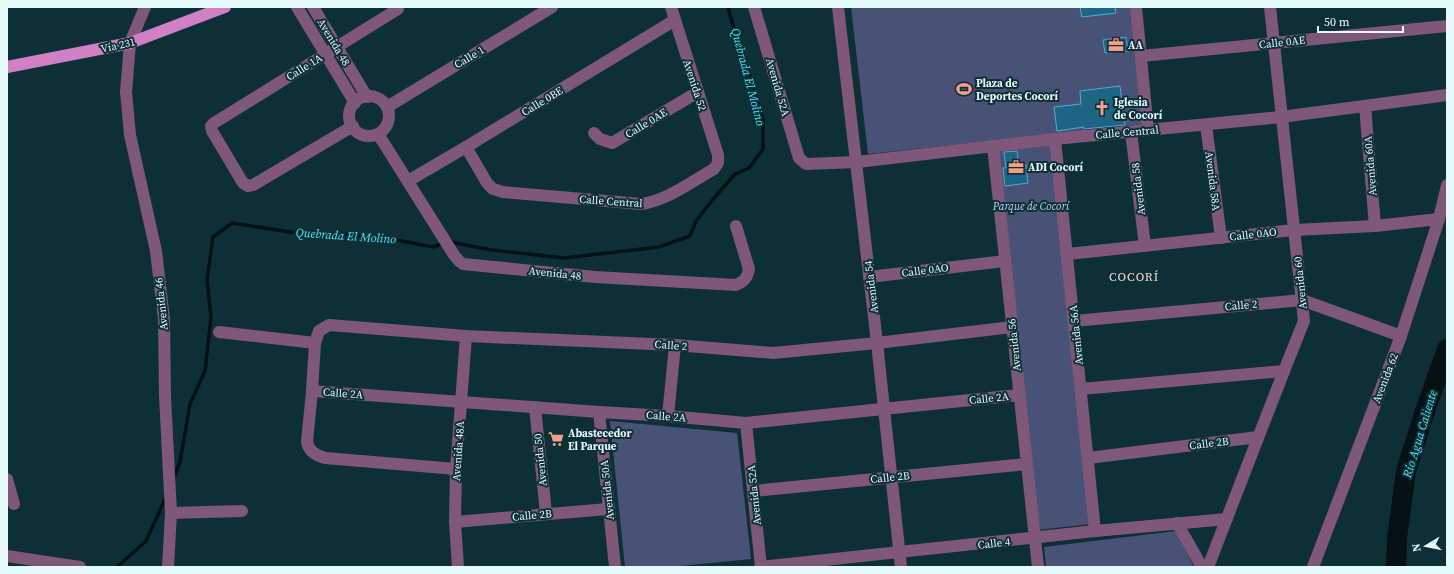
<svg xmlns="http://www.w3.org/2000/svg" width="1454" height="574" font-family="'Source Serif 4',serif">
	<style>
		.green { fill: #485276; fill-rule: evenodd }
		.lines { fill: none; stroke-linecap: round; stroke-linejoin: round }
		.stream { stroke: #051114; stroke-width: 3.5 }
		.river { stroke: #051114; stroke-width: 20 }
		.building { fill: #1e6483; stroke: #52aad4 }
		.minor { stroke: #7e5779; stroke-width: 12 }
		.major { stroke: #d080c6; stroke-width: 12 }
		.labels { text-anchor: middle; stroke-width: 4; stroke-linejoin: round; paint-order: stroke }
		.street-label { font-size: 11px; fill: #e6f9fd; stroke: #0c3036 }
		.poi-label { font-size: 11px; font-weight: bold; fill: #e6f9fd; stroke: #0c3036; text-anchor: start }
		.park-label { font-size: 11px; font-style: italic; fill: #c6d1f5; stroke: #0c3036 }
		.water-label { font-size: 12px; font-style: italic; fill: #4fe3fc; stroke: #0c3036 }
		.neighbourhood-label { font-size: 12px; letter-spacing: 1px; fill: #f9d6d0; stroke: #0c3036 }
	</style>
	<rect width="100%" height="100%" fill="#0c3036"/>
	<g class="green">
		<path d="M 851,7 L 1133,7 L 1145,124 L 1125,126 L 1120,87 L 1080,91 L 1084,131 L 868,154 ZM 1126,37 L 1128,51 L 1105,53 L 1103,40 Z"/>
		<polygon points="1052,144 1092,524 1037,530 997,149"/>
		<polygon points="610,421 737,433 751,559 671,567 625,567"/>
		<polygon points="1176,531 1194,567 1046,567 1044,547"/>
	</g>
	<g class="lines">
		<g class="stream">
			<polyline points="450,242 492,250 564,258 659,247 690,236 696,221 714,198 735,174 749,168 763,149 763,121 751,78 741,54 728,7"/>
			<polyline points="174,477 180,462 190,404 205,371 211,317 207,280 213,237 232,223 297,233 317,232 386,238 433,247 444,243"/>
			<polyline points="117,567 146,541 166,497"/>
		</g>
		<polyline class="river" points="1396,567 1397,538 1406,471 1426,408 1447,349"/>
	</g>
	<g class="building">
		<polygon points="1080,7 1115,7 1116,13 1082,17"/>
		<polygon points="1126,37 1128,51 1105,53 1103,40"/>
		<polygon points="1120,86 1125,125 1084,129 1084,127 1057,131 1054,107 1081,104 1080,91"/>
		<polygon points="1017,151 1019,166 1026,165 1028,183 1005,186 1003,168 1006,168 1004,152"/>
	</g>
	<g class="lines">
		<g class="minor">
			<polyline points="145,7 130,43 126,92 130,135 156,251 164,319 165,396 171,513 168,567"/>
			<polyline points="297,7 355,103"/>
			<polyline points="313,7 367,97"/>
			<polyline points="754,7 799,158 806,164 857,162 1055,139 1281,117 1447,95"/>
			<polyline points="838,7 877,343 901,567"/>
			<polyline points="1136,7 1148,130"/>
			<polyline points="1141,56 1447,26"/>
			<circle cx="369" cy="116" r="20"/>
			<polyline points="1365,106 1375,226"/>
			<polyline points="387,107 552,7"/>
			<polyline points="1206,125 1221,238"/>
			<polyline points="353,126 253,185 248,186 243,183 212,131 211,126 214,123 398,9"/>
			<polyline points="1131,132 1145,246"/>
			<polyline points="594,133 600,139 612,143 698,92"/>
			<path d="M 378,134 L 454,255 L 459,261 L 463,264 L 595,277 L 736,285 C 745,281 747,278 749,269 L 736,226"/>
			<polyline points="1055,139 1095,531"/>
			<polyline points="993,146 1038,567"/>
			<path d="M 466,147 L 487,183 L 493,189 L 503,192 L 641,204 C 668,200 691,182 714,169 L 718,163 L 718,155 L 671,7"/>
			<polyline points="408,181 466,147 675,20"/>
			<polyline points="1068,254 1294,230 1375,226 1439,219"/>
			<polyline points="869,277 1005,261"/>
			<polyline points="1074,321 1302,300 1401,336"/>
			<polyline points="219,332 315,343"/>
			<polyline points="1081,389 1284,371"/>
			<polyline points="312,391 599,412 668,416 746,423 1019,395"/>
			<polyline points="535,407 546,513"/>
			<polyline points="599,412 615,567"/>
			<polyline points="668,416 675,345"/>
			<polyline points="746,423 761,567"/>
			<polyline points="1088,458 1258,437"/>
			<path d="M 456,469 L 325,458 C 316,455 309,452 307,442 L 312,391 L 315,343 L 319,331 L 329,325 L 466,336 L 675,345 L 773,353 L 877,343 L 1012,327"/>
			<polyline points="7,479 14,504"/>
			<polyline points="753,491 1027,464"/>
			<polyline points="171,513 242,511"/>
			<polyline points="455,522 608,509"/>
			<polyline points="1177,523 1202,567"/>
			<polyline points="7,556 80,567"/>
			<polyline points="458,567 455,522 456,469 466,336"/>
			<polyline points="760,567 1095,531 1227,519"/>
			<polyline points="1208,567 1284,371 1304,321 1270,7"/>
			<polyline points="1313,567 1401,336 1439,219 1447,185"/>
		</g>
		<polyline class="major" points="7,67 130,43 225,7"/>
	</g>
	<defs>
		<symbol id="office-bare" viewBox="-9 -9 18 18"><path d="M-6-3h4V-5.5h4V-3h4V5H-6ZM-1-4.5V-3h2v-1.5ZM-6 0V1H6V0Z" fill="#f49d8d" stroke="#0c3036" stroke-width="2.5" paint-order="stroke"/></symbol>
		<symbol id="stadium-bare" viewBox="-9 -9 18 18"><path d="M0-5a6.5 5 0 1 0 0 10a6.5 5 0 1 0 0-10ZM-3.5-1.8h7v3.6h-7Z" fill="#f49d8d" stroke="#0c3036" stroke-width="2.5" paint-order="stroke"/></symbol>
		<symbol id="church-bare" viewBox="-9 -9 18 18"><path d="M-1.2-6h2.4v3.5h3.3v2.4h-3.3V6h-2.4V-.1h-3.3v-2.4h3.3Z" fill="#f49d8d" stroke="#0c3036" stroke-width="2.5" paint-order="stroke"/></symbol>
		<symbol id="supermarket-bare" viewBox="-9 -9 18 18"><path d="M-6-5.5h2.5l.6 2H6L4.5 2H-2.5L-4.4-4H-6ZM-1.5 3.2a1.3 1.3 0 1 0 .1 0ZM3 3.2a1.3 1.3 0 1 0 .1 0Z" fill="#f49d8d" stroke="#0c3036" stroke-width="2.5" paint-order="stroke"/></symbol>
	</defs>
	<g fill-rule="evenodd">
		<use href="#office-bare" x="1105" y="34" width="22" height="22"/>
		<use href="#stadium-bare" x="953" y="78" width="22" height="22"/>
		<use href="#church-bare" x="1091" y="97" width="22" height="22"/>
		<use href="#office-bare" x="1005" y="156" width="22" height="22"/>
		<use href="#supermarket-bare" x="545" y="428" width="22" height="22"/>
	</g>
	<g class="labels">
		<g class="street-label">
			<text transform="translate(334 42) rotate(59)" y="4">Avenida 48</text>
			<text transform="translate(1282 42) rotate(-6)" y="4">Calle 0AE</text>
			<text transform="translate(118 45) rotate(-13)" y="4">Vía 231</text>
			<text transform="translate(469 57) rotate(-31)" y="4">Calle 1</text>
			<text transform="translate(304 67) rotate(-32)" y="4">Calle 1A</text>
			<text transform="translate(695 85) rotate(72)" y="4">Avenida 52</text>
			<text transform="translate(778 87) rotate(74)" y="4">Avenida 52A</text>
			<text transform="translate(542 101) rotate(-31)" y="4">Calle 0BE</text>
			<text transform="translate(646 123) rotate(-31)" y="4">Calle 0AE</text>
			<text transform="translate(1127 132) rotate(-5)" y="4">Calle Central</text>
			<text transform="translate(1370 166) rotate(-95)" y="4">Avenida 60A</text>
			<text transform="translate(1213 181) rotate(83)" y="4">Avenida 58A</text>
			<text transform="translate(1138 189) rotate(-97)" y="4">Avenida 58</text>
			<text transform="translate(611 201) rotate(4)" y="4">Calle Central</text>
			<text transform="translate(1253 234) rotate(-6)" y="4">Calle 0AO</text>
			<text transform="translate(925 270) rotate(-7)" y="4">Calle 0AO</text>
			<text transform="translate(555 273) rotate(6)" y="4">Avenida 48</text>
			<text transform="translate(1300 283) rotate(-96)" y="4">Avenida 60</text>
			<text transform="translate(871 287) rotate(-97)" y="4">Avenida 54</text>
			<text transform="translate(161 304) rotate(-96)" y="4">Avenida 46</text>
			<text transform="translate(1241 305) rotate(-5)" y="4">Calle 2</text>
			<text transform="translate(1076 335) rotate(-96)" y="4">Avenida 56A</text>
			<text transform="translate(671 345) rotate(4)" y="4">Calle 2</text>
			<text transform="translate(1014 345) rotate(-96)" y="4">Avenida 56</text>
			<text transform="translate(1385 378) rotate(-69)" y="4">Avenida 62</text>
			<text transform="translate(343 393) rotate(4)" y="4">Calle 2A</text>
			<text transform="translate(989 398) rotate(-6)" y="4">Calle 2A</text>
			<text transform="translate(666 416) rotate(4)" y="4">Calle 2A</text>
			<text transform="translate(1209 443) rotate(-7)" y="4">Calle 2B</text>
			<text transform="translate(458 451) rotate(-86)" y="4">Avenida 48A</text>
			<text transform="translate(540 460) rotate(-96)" y="4">Avenida 50</text>
			<text transform="translate(890 477) rotate(-6)" y="4">Calle 2B</text>
			<text transform="translate(607 490) rotate(-96)" y="4">Avenida 50A</text>
			<text transform="translate(754 495) rotate(-96)" y="4">Avenida 52A</text>
			<text transform="translate(532 515) rotate(-5)" y="4">Calle 2B</text>
			<text transform="translate(994 543) rotate(-6)" y="4">Calle 4</text>
		</g>
		<g class="poi-label">
			<text x="1128" y="49">AA</text>
			<text x="976" y="87">Plaza de<tspan x="976" dy="13">Deportes Cocorí</tspan></text>
			<text x="1114" y="106">Iglesia<tspan x="1114" dy="13">de Cocorí</tspan></text>
			<text x="1028" y="171">ADI Cocorí</text>
			<text x="568" y="437">Abastecedor<tspan x="568" dy="13">El Parque</tspan></text>
		</g>
		<g class="park-label">
			<text x="1031" y="210">Parque de Cocorí</text>
		</g>
		<g class="water-label">
			<text transform="translate(748 77) rotate(75)" y="4">Quebrada El Molino</text>
			<text transform="translate(346 236) rotate(4)" y="4">Quebrada El Molino</text>
			<text transform="translate(1420 434) rotate(-73)" y="4">Río Agua Caliente</text>
		</g>
		<g class="neighbourhood-label">
			<text x="1134" y="281">COCORÍ</text>
		</g>
	</g>
	<rect width="1454" height="574" fill="none" stroke="#e6f9fd" stroke-width="16"/>
	<g transform="translate(1426 546) rotate(260)" stroke="#0c3036" stroke-width="3" paint-order="stroke">
	<path d="M0-3L7 15L0 10L-7 15Z" fill="#e6f9fd"/>
	<text y="-6" font-size="11" font-weight="bold" text-anchor="middle" fill="#e6f9fd">N</text>
	</g>
	<path d="M1318 26v6h85v-6" fill="none" stroke="#e6f9fd" stroke-width="2"/>
	<text x="1324" y="26" font-size="12" fill="#e6f9fd" stroke="#0c3036" stroke-width="3" paint-order="stroke">50 m</text>
</svg>
